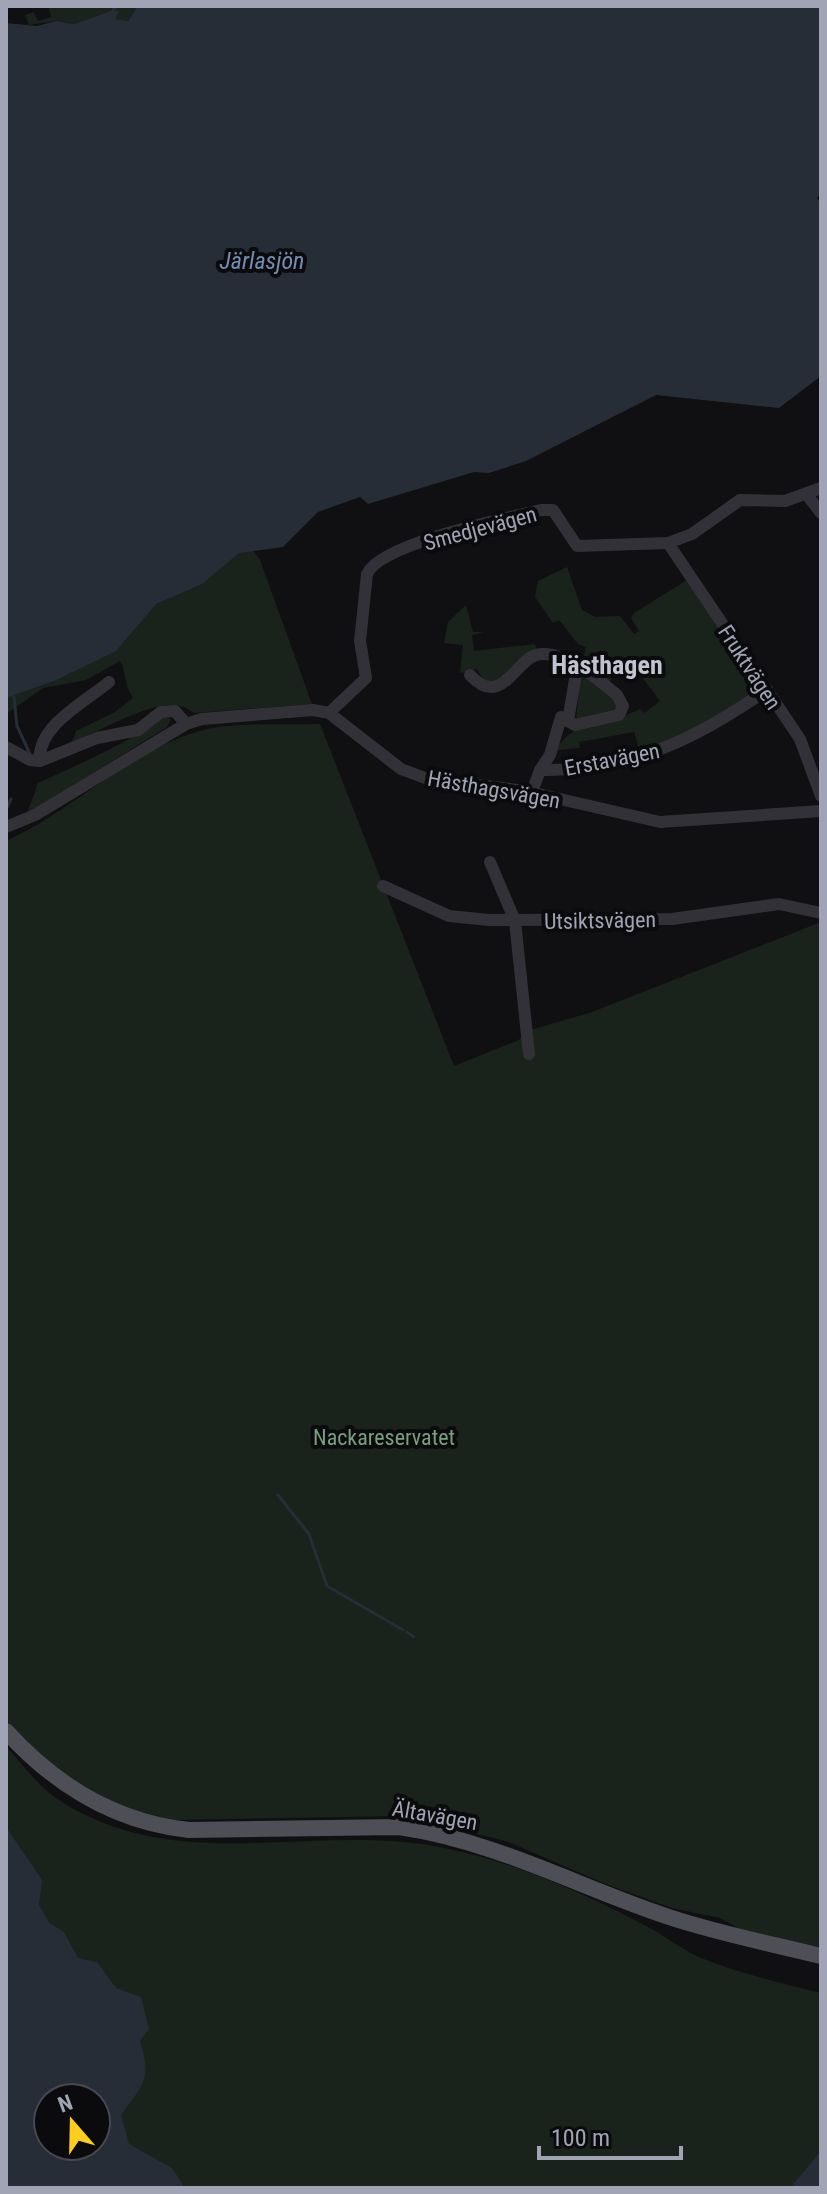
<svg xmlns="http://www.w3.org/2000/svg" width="827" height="2194" font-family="'Roboto Condensed',sans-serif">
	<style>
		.green { fill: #1a221c; fill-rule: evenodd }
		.water { fill: #262d36; fill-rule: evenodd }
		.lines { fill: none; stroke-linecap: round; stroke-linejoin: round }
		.stream { stroke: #262d36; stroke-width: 3 }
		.minor { stroke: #313137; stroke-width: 12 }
		.major { stroke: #4d4e56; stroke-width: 16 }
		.labels { text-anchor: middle; stroke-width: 8; stroke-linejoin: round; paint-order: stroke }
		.street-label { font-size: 22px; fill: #a0a4b4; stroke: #0b0b0d }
		.park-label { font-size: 22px; fill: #75a17d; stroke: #0b0b0d }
		.water-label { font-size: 24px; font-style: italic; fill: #738eb3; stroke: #0b0b0d }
		.quarter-label { font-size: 26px; font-weight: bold; fill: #c1c3d0; stroke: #0b0b0d }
	</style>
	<rect width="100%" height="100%" fill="#101012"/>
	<g class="green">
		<polygon points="48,6 138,6 128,21 114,19 113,10 74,24 56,21 29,25 25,15 34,12 38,21 51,17"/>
		<path d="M 6,337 L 252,549 L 260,560 L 312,704 L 194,713 C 166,688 106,730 72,742 L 76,731 L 115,712 L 133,698 C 124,685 127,674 120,661 L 86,680 L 43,688 L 6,714 Z"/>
		<path d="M 567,567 L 582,610 L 595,617 L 620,616 L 634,634 L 639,631 L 631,618 L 634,613 L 687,580 L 755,681 L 755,693 L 691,733 L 641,754 L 634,732 L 579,742 L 580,748 L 557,750 C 570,719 614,724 640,709 L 644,713 L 660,701 L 636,669 L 625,678 L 613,674 L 610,682 L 582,665 L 586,647 L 578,644 L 559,620 L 553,623 L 535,597 L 538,581 Z"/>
		<polygon points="466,605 473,632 484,632 472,635 474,651 535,644 537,651 509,678 485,683 477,669 460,673 463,645 444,643 448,622"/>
		<polygon points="583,675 613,694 618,711 576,722 580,676"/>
		<path d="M 161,716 L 171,719 L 167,727 L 27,814 L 38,783 C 60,773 153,732 161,716 Z"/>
		<path d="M 320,724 L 454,1066 L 519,1040 L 524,1032 L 592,1012 L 821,922 L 821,1947 L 745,1932 L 720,1918 L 672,1908 L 608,1885 L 506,1841 L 404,1816 L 172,1820 L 122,1807 L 75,1781 L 32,1751 L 6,1720 L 6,841 C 75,810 129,750 203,730 C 232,722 288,725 320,724 Z"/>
		<path d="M 6,1746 C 23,1765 40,1789 62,1802 C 183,1878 318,1820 449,1849 C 517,1863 585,1894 646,1926 C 664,1935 681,1949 699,1957 C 737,1973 781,1983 821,1993 L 821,2188 L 6,2188 ZM 48,2098 L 96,2098 L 96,2146 L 48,2146 Z"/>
	</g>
	<g class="water">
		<polygon points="138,6 821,6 821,193 817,198 821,204 821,376 779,408 656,395 526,461 489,473 474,472 368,504 360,497 318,512 283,547 239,553 202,584 156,604 116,651 54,681 6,698 6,23 37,26 56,21 74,24 113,10 119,11 115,19 128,21"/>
		<path d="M 6,1827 L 42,1880 L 39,1905 L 49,1923 L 64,1932 L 78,1958 L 97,1962 L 116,1988 L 141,1997 L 149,2029 L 140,2041 C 152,2079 143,2085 121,2115 L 129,2144 L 172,2168 L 185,2188 L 6,2188 ZM 48,2098 L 96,2098 L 96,2146 L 48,2146 Z"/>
		<polygon points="821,2151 821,2188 790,2188"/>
	</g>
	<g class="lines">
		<g class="stream">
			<polyline points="113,10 117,6"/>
			<polyline points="14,697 17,726 30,754"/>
			<polyline points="6,810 11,799"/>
			<polyline points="278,1495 309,1534 327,1586 403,1630"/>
			<polyline points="407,1632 414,1637"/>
		</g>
		<g class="minor">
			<polyline points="807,495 821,513"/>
			<polyline points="668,543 800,739 821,796"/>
			<path d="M 470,675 C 501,709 515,661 536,655 C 561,648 599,680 617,695 L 623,706 L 619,715 L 575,725 L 561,717 L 550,755 L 540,770"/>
			<path d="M 329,713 L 366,678 L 360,641 L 367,574 C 381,543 507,518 541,510 L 553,510 L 577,546 L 668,543 L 692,534 L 740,500 L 785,501 L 821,488"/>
			<polyline points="568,721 577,668"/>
			<polyline points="6,747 30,760 40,761 97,738 138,730 161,712 175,711 186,724"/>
			<path d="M 40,761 C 36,727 85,702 109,682"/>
			<path d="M 532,792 L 540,770 C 628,772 695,740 765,691"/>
			<polyline points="6,827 35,815 186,724 202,719 313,710 329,713 401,769 425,778 525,791 660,822 821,811"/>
			<polyline points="490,862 515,921 529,1054"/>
			<polyline points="383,886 449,916 489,920 672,919 779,904 821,913"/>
		</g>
		<path class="major" d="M 6,1731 C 55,1785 115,1822 189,1830 L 399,1827 C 496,1841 580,1888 672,1918 C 721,1934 772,1944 821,1956"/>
	</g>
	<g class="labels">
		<g class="street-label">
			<text transform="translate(480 528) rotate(-15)" y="8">Smedjevägen</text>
			<text transform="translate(750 667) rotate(57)" y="8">Fruktvägen</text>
			<text transform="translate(612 759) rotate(-11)" y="8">Erstavägen</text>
			<text transform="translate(494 789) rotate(10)" y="8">Hästhagsvägen</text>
			<text transform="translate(600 920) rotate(-1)" y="8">Utsiktsvägen</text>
			<text transform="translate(435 1815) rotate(10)" y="8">Ältavägen</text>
		</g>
		<g class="park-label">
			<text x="384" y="1445">Nackareservatet</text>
		</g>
		<g class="water-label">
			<text x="262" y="269">Järlasjön</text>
		</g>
		<g class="quarter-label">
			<text x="607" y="674">Hästhagen</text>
		</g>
	</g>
	<rect width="827" height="2194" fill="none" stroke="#a0a4b4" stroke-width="16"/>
	<g transform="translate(72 2122) rotate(340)"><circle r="38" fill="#0b0b0d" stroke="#474850" stroke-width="2"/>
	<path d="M0-6L14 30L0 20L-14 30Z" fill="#ffcd1b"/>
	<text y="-12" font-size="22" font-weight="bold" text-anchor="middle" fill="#a0a4b4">N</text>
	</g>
	<path d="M539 2146v12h142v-12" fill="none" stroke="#a0a4b4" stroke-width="4"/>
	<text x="551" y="2146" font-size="24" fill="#a0a4b4" stroke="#0b0b0d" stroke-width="6" paint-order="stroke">100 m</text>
</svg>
